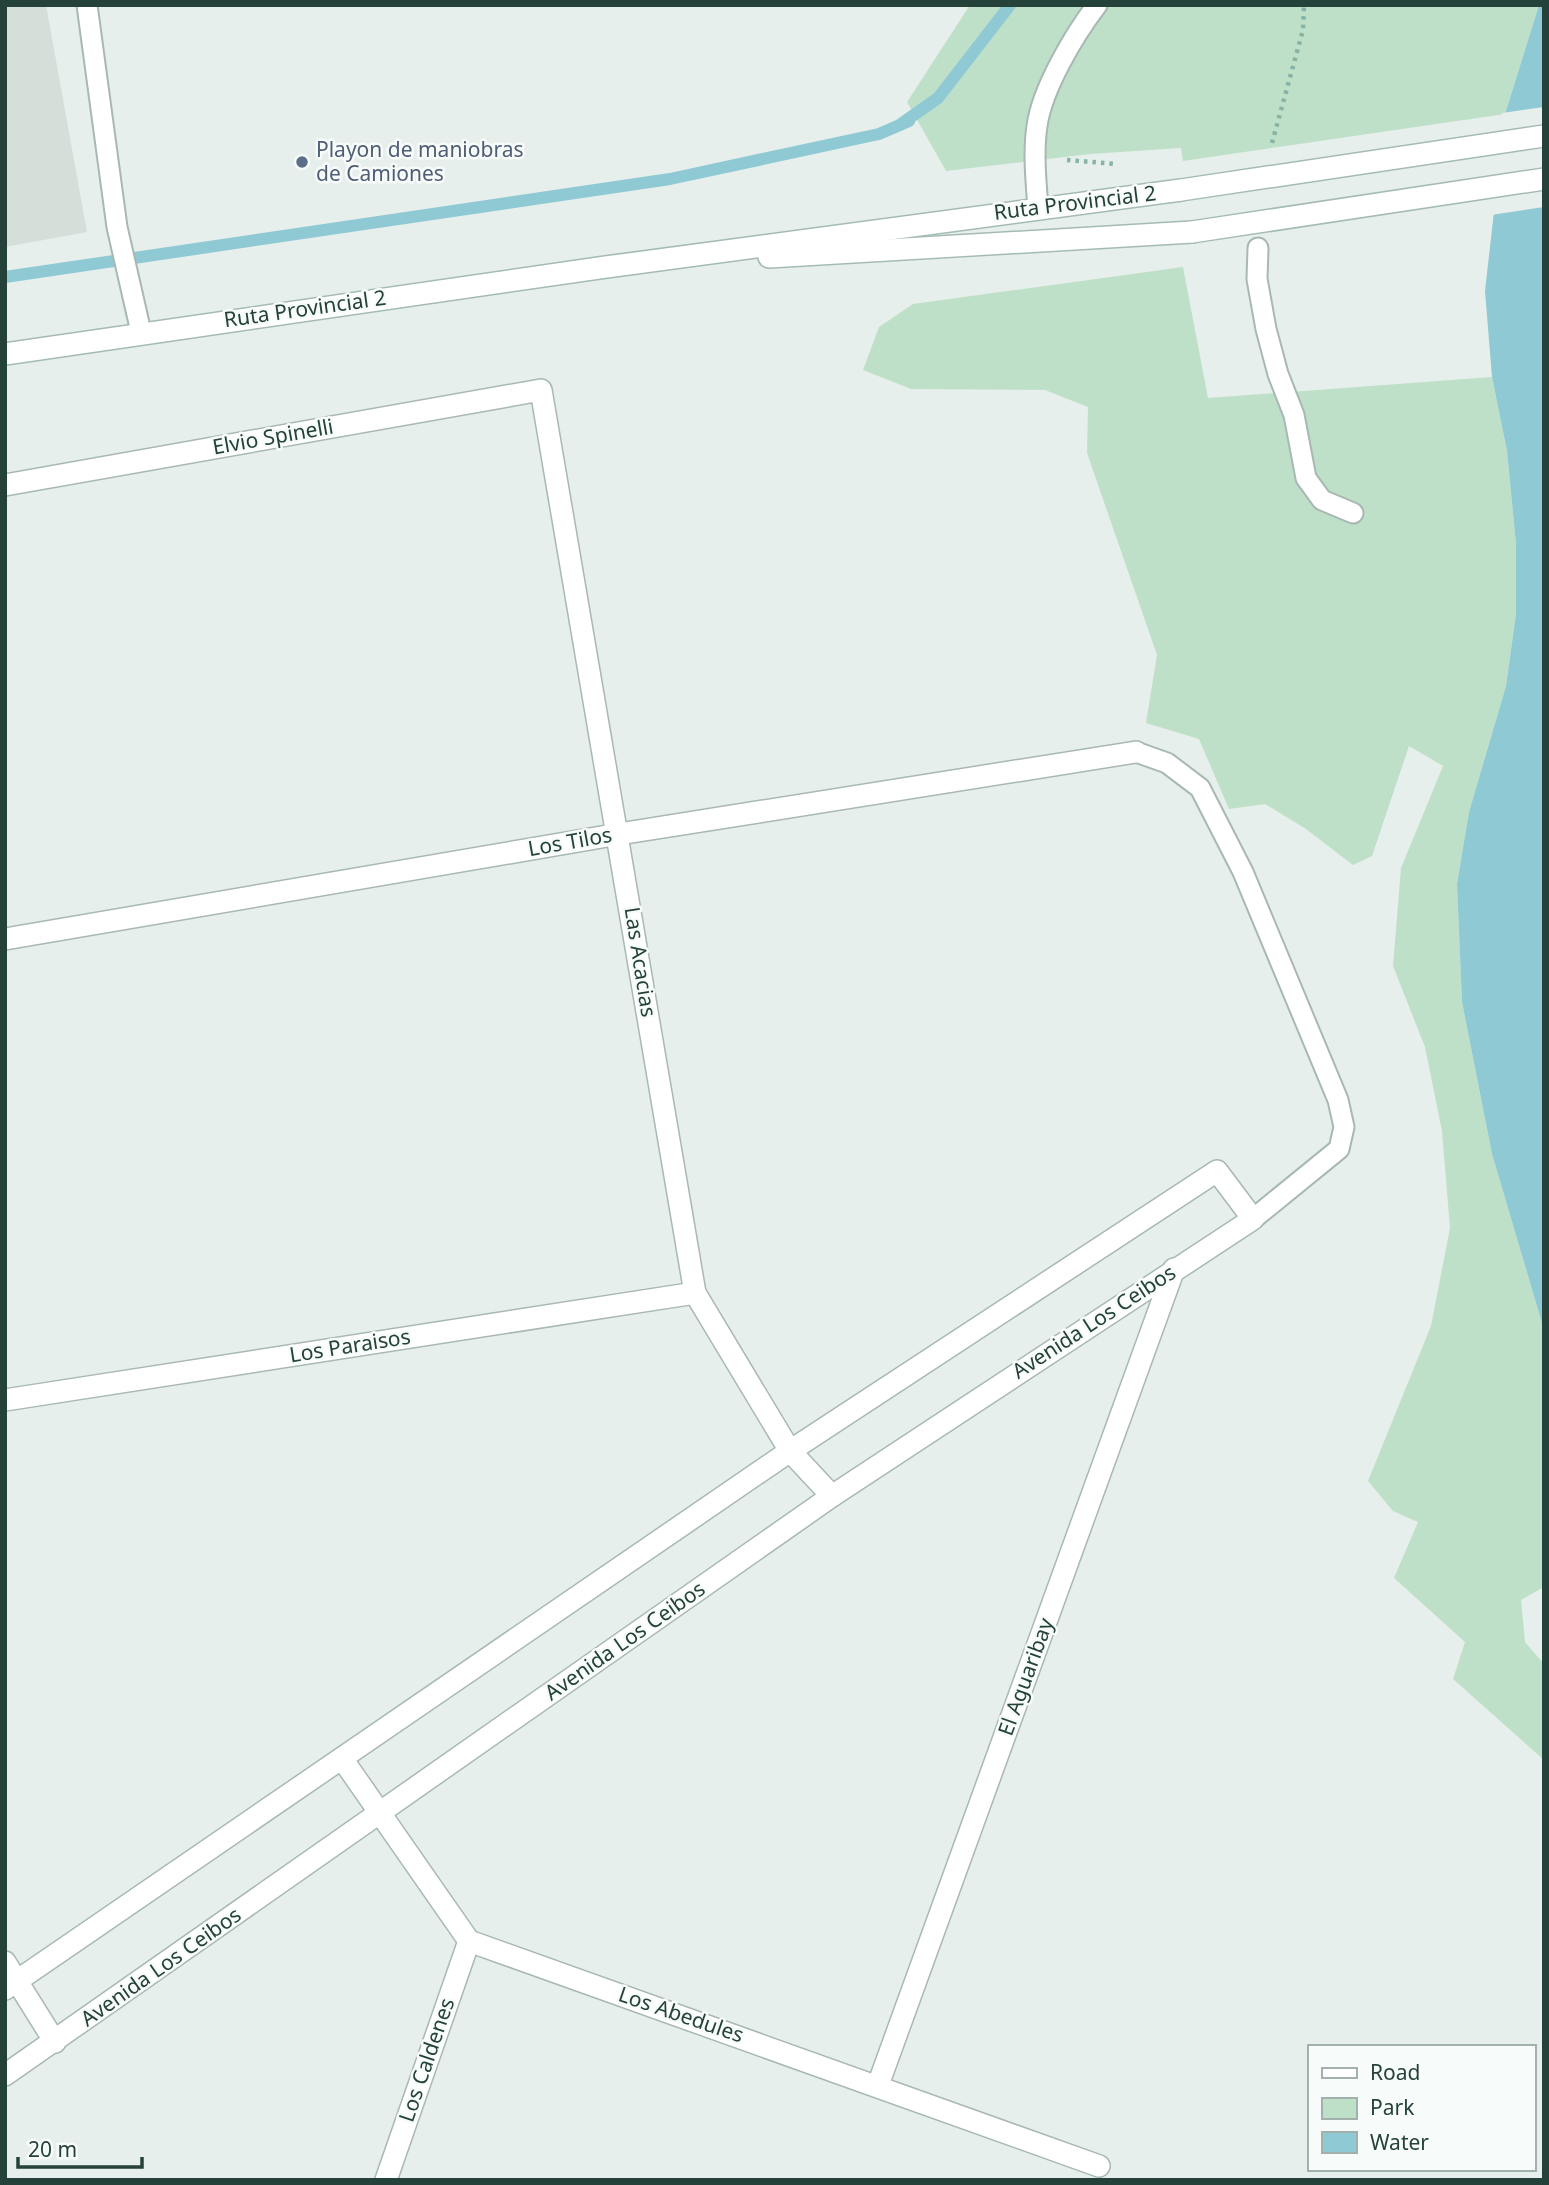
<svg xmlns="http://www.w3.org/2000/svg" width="1549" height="2185" font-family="'Noto Sans',sans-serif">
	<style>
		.built { fill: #d4dfda }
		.green { fill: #bfe0c8 }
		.water { fill: #8ec9d4 }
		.pier { fill: #e6efeb }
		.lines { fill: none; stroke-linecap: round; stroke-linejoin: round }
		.stream { stroke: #8ec9d4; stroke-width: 12 }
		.service-casing { stroke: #a8b8b2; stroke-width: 23 }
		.minor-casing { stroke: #a8b8b2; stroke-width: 24 }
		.secondary-casing { stroke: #a4bbb3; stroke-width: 24 }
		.path { stroke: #86b3a5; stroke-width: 4.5; stroke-dasharray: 3.5 5; stroke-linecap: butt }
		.service { stroke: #fff; stroke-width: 19 }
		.minor { stroke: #fff; stroke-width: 21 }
		.secondary { stroke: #fff; stroke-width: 21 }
		.secondary-bridge-casing { stroke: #a4bbb3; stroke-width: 24; stroke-linecap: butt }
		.secondary-bridge { stroke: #fff; stroke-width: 21 }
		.service-dot { fill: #5c6f8a; stroke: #f7fbf9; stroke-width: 2.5 }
		.labels { text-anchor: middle; stroke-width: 5; stroke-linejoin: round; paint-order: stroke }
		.service-label { font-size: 21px; fill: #4e5e75; stroke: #f7fbf9; text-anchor: start }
		.street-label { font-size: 21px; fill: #24423a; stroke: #f7fbf9 }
	</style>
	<rect width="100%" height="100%" fill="#e6efeb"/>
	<polygon class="built" points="5,5 46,5 87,232 5,247"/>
	<g class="green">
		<polygon points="970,5 1539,5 1505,114 1183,161 1181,148 1090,154 946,171 907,102"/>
		<polygon points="1183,267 1208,398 1492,377 1507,451 1516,544 1516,614 1506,686 1469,812 1457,884 1462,1002 1492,1154 1544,1330 1544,1587 1521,1600 1525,1642 1544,1664 1544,1760 1453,1679 1465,1642 1394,1578 1418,1522 1393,1511 1368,1481 1431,1326 1450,1228 1442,1131 1425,1047 1393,966 1401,868 1443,766 1409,746 1372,856 1353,865 1306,829 1265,804 1229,809 1199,739 1146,723 1157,655 1087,453 1088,407 1045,390 911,389 863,370 879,327 913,304"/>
	</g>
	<polygon class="water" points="1539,5 1544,5 1544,1330 1492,1154 1462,1002 1457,884 1469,812 1506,686 1516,614 1516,544 1507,451 1492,377 1485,291 1505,114"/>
	<polygon class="pier" points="1544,107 1544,207 1491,215 1502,113"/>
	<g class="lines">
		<g class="stream">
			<polyline points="901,124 938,98 1010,5"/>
			<polyline points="5,277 670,179 879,134 909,121"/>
		</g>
		<defs>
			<g id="service">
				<polyline points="87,5 117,227 141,332"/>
				<path d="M 1038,208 C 1036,181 1033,153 1037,126 C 1042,89 1074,35 1097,5"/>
				<polyline points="1258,248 1257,279 1266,329 1278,374 1294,415 1306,478 1322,500 1353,513"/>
				<polyline points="1136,752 1167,763 1200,788 1243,872 1338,1100 1344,1127 1339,1149 1253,1219"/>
			</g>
			<g id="minor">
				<polyline points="5,485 541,390 695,1293 790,1451 832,1496"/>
				<polyline points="5,939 619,834 1136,752"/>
				<polyline points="5,1400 695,1293"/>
				<polyline points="343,1760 469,1941 1099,2166"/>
				<polyline points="5,1962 55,2042"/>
				<polyline points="5,1989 790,1451 1217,1171 1253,1219 832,1496 5,2075"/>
				<polyline points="878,2085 1174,1269"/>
				<polyline points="386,2180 469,1941"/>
			</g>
			<g id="secondary">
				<polyline points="769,257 1192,232"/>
				<polyline points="5,354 606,267 1181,190"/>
			</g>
		</defs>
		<use href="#service" class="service-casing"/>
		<use href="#minor" class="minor-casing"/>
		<use href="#secondary" class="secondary-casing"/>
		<g class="path">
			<polyline points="1272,143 1303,30 1304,5"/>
			<polyline points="1067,160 1117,164"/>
		</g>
		<use href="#service" class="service"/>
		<use href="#minor" class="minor"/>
		<use href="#secondary" class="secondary"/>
		<defs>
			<g id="secondary-bridge">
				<polyline points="1181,190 1544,136"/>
				<polyline points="1192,232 1544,179"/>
			</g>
		</defs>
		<use href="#secondary-bridge" class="secondary-bridge-casing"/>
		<use href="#secondary-bridge" class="secondary-bridge"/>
	</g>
	<circle class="service-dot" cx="302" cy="162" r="7"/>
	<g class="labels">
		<g class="service-label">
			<text x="316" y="157">Playon de maniobras<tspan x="316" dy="24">de Camiones</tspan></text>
		</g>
		<g class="street-label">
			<text transform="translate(1075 203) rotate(-7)" y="7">Ruta Provincial 2</text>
			<text transform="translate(305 309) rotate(-8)" y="7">Ruta Provincial 2</text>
			<text transform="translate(273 437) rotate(-10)" y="7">Elvio Spinelli</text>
			<text transform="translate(570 842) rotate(-10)" y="7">Los Tilos</text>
			<text transform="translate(640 962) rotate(81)" y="7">Las Acacias</text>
			<text transform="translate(1094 1322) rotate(-33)" y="7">Avenida Los Ceibos</text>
			<text transform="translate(350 1346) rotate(-9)" y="7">Los Paraisos</text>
			<text transform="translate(625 1641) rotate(-35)" y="7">Avenida Los Ceibos</text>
			<text transform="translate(1026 1677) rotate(-70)" y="7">El Aguaribay</text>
			<text transform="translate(161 1967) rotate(-35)" y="7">Avenida Los Ceibos</text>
			<text transform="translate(681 2015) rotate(19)" y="7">Los Abedules</text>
			<text transform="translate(427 2060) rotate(-71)" y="7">Los Caldenes</text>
		</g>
	</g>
	<rect width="1549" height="2185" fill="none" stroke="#24423a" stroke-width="14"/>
	<rect x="1308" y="2045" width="228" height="126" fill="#f7fbf9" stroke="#a3b1ad" stroke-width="2"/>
	<rect x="1322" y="2068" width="35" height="10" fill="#ffffff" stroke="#a3b1ad" stroke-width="2"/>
	<text x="1370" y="2080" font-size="21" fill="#24423a">Road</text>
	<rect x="1322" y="2098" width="35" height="21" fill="#bfe0c8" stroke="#a3b1ad" stroke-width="2"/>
	<text x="1370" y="2115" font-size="21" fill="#24423a">Park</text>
	<rect x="1322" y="2132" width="35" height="21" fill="#8ec9d4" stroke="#a3b1ad" stroke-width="2"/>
	<text x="1370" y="2150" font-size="21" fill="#24423a">Water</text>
	<path d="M18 2157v10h124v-10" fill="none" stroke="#24423a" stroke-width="3.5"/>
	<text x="28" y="2157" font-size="21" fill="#24423a" stroke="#f7fbf9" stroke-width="5" paint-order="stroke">20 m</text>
</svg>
